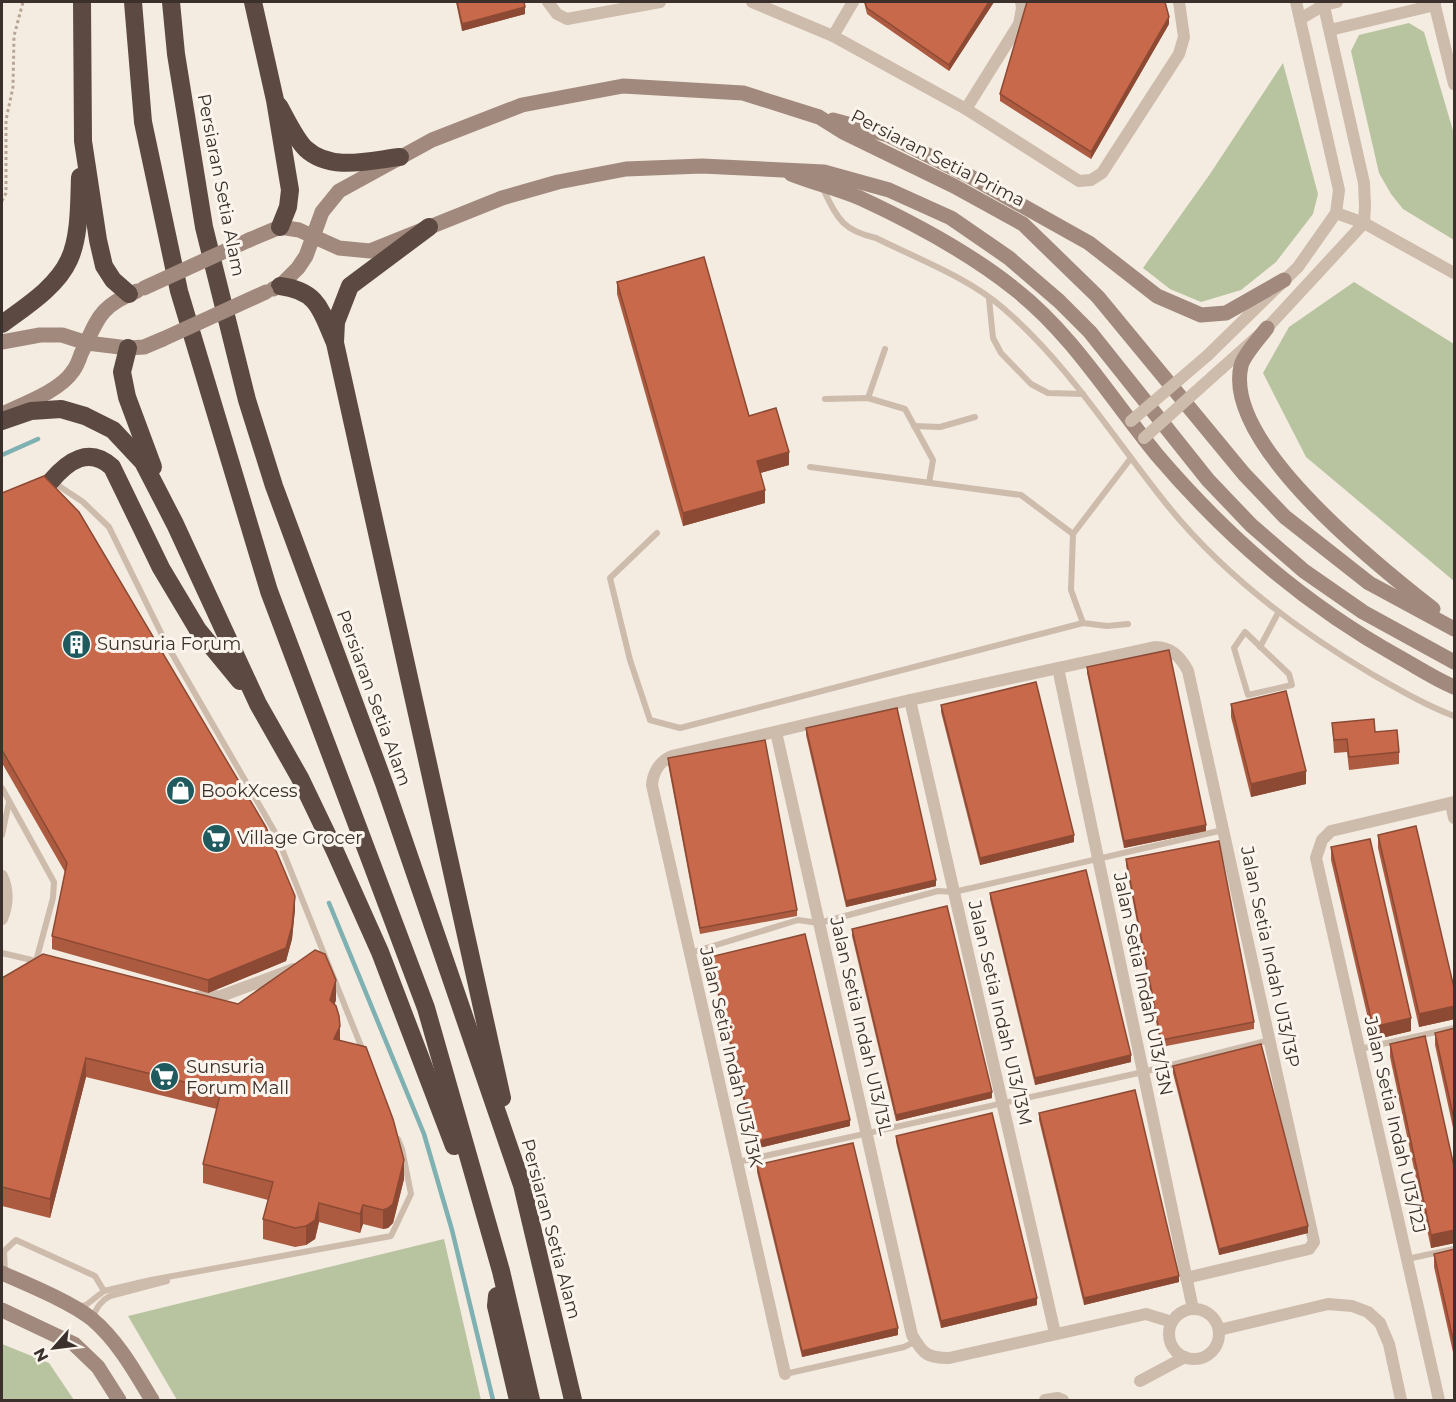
<svg xmlns="http://www.w3.org/2000/svg" width="1456" height="1402" font-family="Montserrat,sans-serif">
	<style>
		.green { fill: #b8c4a0 }
		.lines { fill: none; stroke-linecap: round; stroke-linejoin: round }
		.stream { stroke: #7fb0b2; stroke-width: 4.5 }
		.path { stroke: #b9a596; stroke-width: 3; stroke-dasharray: 3 3; stroke-linecap: butt }
		.lane { stroke: #cdbbac; stroke-width: 6 }
		.street { stroke: #cdbbac; stroke-width: 12 }
		.secondary { stroke: #a18a7d; stroke-width: 15 }
		.highway { stroke: #5c4a42; stroke-width: 18 }
		.street-bridge { stroke: #cdbbac; stroke-width: 12 }
		.secondary-bridge { stroke: #a18a7d; stroke-width: 15 }
		.wall { fill: #ac5a40 }
		.shaded-wall { fill: #8c4a34 }
		.building { fill: #c8694b; stroke: #8c4a34; stroke-width: 1.5 }
		.labels { text-anchor: middle; stroke-width: 6; stroke-linejoin: round; paint-order: stroke }
		.street-label { font-size: 18px; fill: #3b302b; stroke: #fbf5ee }
		.poi-label { font-size: 18px; fill: #3b302b; stroke: #fbf5ee; text-anchor: start }
	</style>
	<rect width="100%" height="100%" fill="#f4ebe1"/>
	<g class="green">
		<polygon points="1409,23 1424,32 1454,134 1454,240 1403,209 1391,194 1379,173 1351,51 1359,35"/>
		<polygon points="1283,63 1318,194 1313,214 1276,262 1241,290 1201,302 1170,289 1143,268 1210,174"/>
		<polygon points="1354,282 1454,344 1454,581 1306,457 1263,373 1289,327"/>
		<polygon points="444,1239 481,1400 177,1400 128,1316"/>
		<polygon points="2,1344 49,1363 74,1400 2,1400"/>
	</g>
	<g class="lines">
		<g class="stream">
			<polyline points="2,455 38,439"/>
			<polyline points="329,903 424,1134 452,1230 493,1400"/>
		</g>
		<polyline class="path" points="2,201 6,193 6,120 13,87 14,36 23,2"/>
		<g class="lane">
			<path d="M 823,189 C 838,219 842,230 876,238 C 918,259 967,277 1003,308 C 1069,365 1114,439 1168,506 C 1224,575 1294,628 1370,673 C 1398,689 1425,705 1454,716"/>
			<polyline points="989,299 993,338 1001,353 1031,384 1048,393 1083,394"/>
			<polyline points="868,398 885,349"/>
			<polyline points="825,399 868,398 905,409 933,460 929,483"/>
			<polyline points="914,426 940,427 975,417"/>
			<polyline points="810,467 1021,495 1073,534"/>
			<polyline points="53,482 83,502 109,527 167,645 276,834 363,1051"/>
			<polyline points="657,533 610,578 630,660 650,720 680,728 1083,623 1107,626 1128,624"/>
			<polyline points="1083,623 1071,590 1073,534 1131,458"/>
			<polygon points="1245,632 1289,674 1292,685 1248,695 1234,648"/>
			<polyline points="1260,647 1278,613"/>
			<polyline points="2,788 54,882 53,898 36,961 34,962"/>
			<polyline points="2,835 9,802"/>
			<polyline points="2,953 36,961"/>
			<polyline points="690,953 798,920 819,923 938,891 954,892 1223,830"/>
			<polyline points="1360,1049 1454,1028"/>
			<polyline points="738,1162 1143,1072 1270,1040"/>
			<polyline points="1407,1259 1454,1249"/>
			<polyline points="5,1273 4,1251 16,1240 95,1276 104,1291"/>
			<polyline points="77,1307 86,1305 104,1291 151,1280 391,1236 411,1194 402,1149 398,1139"/>
			<path d="M 92,1318 C 97,1308 100,1301 110,1296 L 167,1281"/>
			<polyline points="785,1374 904,1347 916,1341"/>
		</g>
		<g class="street">
			<polyline points="548,2 557,14 567,19 660,2"/>
			<polyline points="752,2 833,36 966,109 1079,181 1091,180 1102,173 1179,54 1184,37 1179,2"/>
			<polyline points="1434,2 1454,84"/>
			<polyline points="1300,19 1324,5 1337,2"/>
			<polyline points="1330,30 1435,5"/>
			<polyline points="833,36 853,2"/>
			<polyline points="966,109 1019,24 1022,8 1021,2"/>
			<polyline points="1336,213 1364,223 1454,273"/>
			<polyline points="1208,355 1298,267 1336,213 1339,190 1296,2"/>
			<polyline points="1221,369 1267,328 1364,223 1365,206 1364,183 1323,2"/>
			<polyline points="1058,668 1193,1309"/>
			<polyline points="910,700 1055,1333"/>
			<path d="M 776,732 L 912,1335 C 923,1354 927,1358 949,1358 L 1146,1314 L 1172,1322"/>
			<polyline points="1451,803 1454,818"/>
			<path d="M 2,876 C 9,891 8,904 2,919"/>
			<polyline points="197,997 221,996 294,969"/>
			<circle cx="1194" cy="1334" r="25"/>
			<polyline points="1219,1330 1328,1304 1352,1306 1368,1312 1380,1323 1389,1344 1401,1400"/>
			<path d="M 785,1374 L 652,785 C 653,772 660,761 672,756 L 910,700 L 1155,647 C 1171,647 1181,657 1188,671 L 1314,1242 L 1309,1249 L 1186,1278"/>
			<polyline points="1140,1381 1185,1357"/>
			<polyline points="1045,1400 1058,1398 1063,1400"/>
			<polyline points="1439,1400 1316,858 1322,840 1331,831 1454,802"/>
		</g>
		<g class="secondary">
			<polyline points="833,120 888,135 971,177 1089,243 1157,296 1201,315 1226,313 1284,280"/>
			<path d="M 791,174 C 814,183 838,189 860,198 C 914,223 969,252 1016,290 C 1073,335 1111,399 1157,455 C 1227,537 1304,604 1399,657 C 1417,667 1435,679 1454,687"/>
			<polyline points="249,240 280,227 299,230 339,248 370,251 502,198 558,182 626,169 702,166 824,172 889,190 951,218 1009,258 1059,301 1090,332 1208,480 1251,525 1304,571 1363,612 1454,662"/>
			<polyline points="273,289 280,286 298,268 306,256 322,212 339,191 432,140 522,105 623,86 743,93 819,117 843,132 954,186 1023,224 1098,297 1244,474 1285,517 1369,583 1454,629"/>
			<path d="M 1267,328 C 1260,337 1243,356 1241,366 C 1223,444 1378,566 1433,609"/>
			<polyline points="2,342 40,335 62,335 87,343 128,348 144,347 163,339"/>
			<path d="M 2,414 C 23,404 60,391 73,371 C 77,366 79,360 81,354 C 98,319 98,307 137,291"/>
			<path d="M 2,1273 C 27,1284 71,1302 92,1319 C 118,1341 135,1372 152,1400"/>
			<polyline points="2,1310 74,1344 98,1367 119,1400"/>
		</g>
		<g class="highway">
			<polyline points="82,2 83,141 98,240 104,266 113,280 129,294"/>
			<polyline points="133,2 143,122 179,291 269,591 426,1008 501,1271 531,1400"/>
			<polyline points="171,2 176,54 204,227 247,400 274,486 385,786 522,1185 573,1400"/>
			<polyline points="253,2 275,100 290,190 288,207 280,227"/>
			<path d="M 279,106 C 286,118 296,140 306,149 C 331,172 371,160 400,157"/>
			<path d="M 280,286 C 319,291 321,311 335,343 L 502,1098"/>
			<path d="M 2,324 C 25,307 57,287 69,260 C 80,237 79,202 80,177"/>
			<polyline points="335,342 336,322 350,286 429,227"/>
			<polyline points="128,348 122,372 127,397 153,467"/>
			<polyline points="2,421 31,411 61,409 85,416 113,430 143,462 175,524 258,704 300,778 334,849 380,952 454,1146"/>
			<path d="M 51,481 C 68,461 89,446 112,467 L 161,568 L 198,630 L 240,681"/>
			<polyline points="497,1296 496,1306 518,1400"/>
		</g>
		<g class="street-bridge">
			<polyline points="1131,421 1208,355"/>
			<polyline points="1144,438 1221,369"/>
		</g>
		<g class="secondary-bridge">
			<polyline points="144,288 249,240"/>
			<polyline points="163,339 266,292"/>
		</g>
	</g>
	<g class="wall">
		<polygon points="456,2 524,2 525,14 462,31"/>
		<polygon points="864,2 994,2 949,71 867,14"/>
		<polygon points="1169,24 1091,159 1000,101 1000,94"/>
		<polygon points="617,282 749,416 789,465 760,473 765,503 683,526 617,294"/>
		<polygon points="2,493 295,909 292,939 286,961 208,993 52,949 52,936 65,872 2,763"/>
		<polygon points="1087,667 1206,831 1124,848 1087,673"/>
		<polygon points="1231,704 1306,784 1251,797 1231,717"/>
		<polygon points="941,705 1074,842 980,865 941,712"/>
		<polygon points="1332,723 1375,732 1399,752 1399,764 1349,770 1347,752 1334,753"/>
		<polygon points="806,728 936,886 846,907 806,735"/>
		<polygon points="668,758 797,910 797,916 700,934 668,764"/>
		<polygon points="1378,835 1455,992 1455,1019 1419,1027 1378,848"/>
		<polygon points="1331,847 1411,1031 1373,1040 1331,860"/>
		<polygon points="1126,859 1254,1022 1254,1029 1161,1047 1126,865"/>
		<polygon points="990,893 1131,1062 1035,1085 990,899"/>
		<polygon points="852,929 992,1098 896,1121 852,936"/>
		<polygon points="710,957 850,1126 755,1149 710,963"/>
		<polygon points="2,978 238,1004 336,1000 334,1004 340,1040 404,1179 393,1223 388,1228 383,1229 363,1224 360,1233 319,1222 315,1239 306,1245 295,1247 263,1239 263,1219 268,1200 203,1183 203,1164 217,1109 86,1077 50,1218 2,1206"/>
		<polygon points="1455,1028 1455,1137 1435,1045 1435,1033"/>
		<polygon points="1390,1044 1455,1171 1455,1243 1431,1248 1390,1057"/>
		<polygon points="1173,1066 1308,1233 1219,1255 1173,1073"/>
		<polygon points="1039,1113 1179,1282 1084,1305 1039,1120"/>
		<polygon points="896,1136 1037,1305 941,1328 896,1142"/>
		<polygon points="757,1165 898,1335 802,1357 757,1172"/>
		<polygon points="1455,1249 1455,1361 1434,1267 1434,1254"/>
	</g>
	<g class="shaded-wall">
		<polygon points="989,2 994,2 949,71 949,65"/>
		<polygon points="525,7 525,14 462,31 462,24"/>
		<polygon points="1169,17 1169,24 1091,159 1091,152"/>
		<polygon points="789,452 789,465 757,474 757,461"/>
		<polygon points="765,490 765,503 683,526 683,513"/>
		<polygon points="1306,771 1306,784 1251,797 1251,784"/>
		<polygon points="1206,825 1206,831 1124,848 1124,841"/>
		<polygon points="1074,835 1074,842 980,865 980,858"/>
		<polygon points="936,880 936,886 846,907 846,901"/>
		<polygon points="295,896 295,909 292,939 286,961 208,993 208,980"/>
		<polygon points="336,980 336,1000 330,1019 330,1000"/>
		<polygon points="1455,1006 1455,1019 1419,1027 1419,1014"/>
		<polygon points="1411,1018 1411,1031 1373,1040 1373,1027"/>
		<polygon points="340,1026 340,1046 334,1039"/>
		<polygon points="1131,1055 1131,1062 1035,1085 1035,1078"/>
		<polygon points="86,1058 86,1077 50,1218 50,1199"/>
		<polygon points="992,1092 992,1098 896,1121 896,1115"/>
		<polygon points="850,1120 850,1126 755,1149 755,1142"/>
		<polygon points="404,1160 404,1179 393,1223 388,1228 383,1229 383,1210"/>
		<polygon points="319,1203 319,1222 315,1239 306,1245 306,1226"/>
		<polygon points="363,1205 363,1224 360,1233 360,1214"/>
		<polygon points="1308,1226 1308,1233 1219,1255 1219,1249"/>
		<polygon points="1455,1230 1455,1243 1431,1248 1431,1235"/>
		<polygon points="1179,1276 1179,1282 1084,1305 1084,1298"/>
		<polygon points="1037,1298 1037,1305 941,1328 941,1321"/>
		<polygon points="898,1328 898,1335 802,1357 802,1351"/>
	</g>
	<g class="building">
		<polygon points="457,2 524,2 525,7 462,24"/>
		<polygon points="865,2 989,2 949,65 867,8"/>
		<polygon points="1027,2 1165,2 1169,17 1091,152 1000,94"/>
		<polygon points="704,257 749,416 776,408 789,452 757,461 765,490 683,513 617,282"/>
		<polygon points="44,476 79,512 266,827 295,896 292,926 286,948 208,980 52,936 67,863 2,750 2,493"/>
		<polygon points="1169,650 1206,825 1124,841 1087,667"/>
		<polygon points="1036,682 1074,835 980,858 941,705"/>
		<polygon points="1286,691 1306,771 1251,784 1231,704"/>
		<polygon points="897,708 936,880 846,901 806,728"/>
		<polygon points="1374,719 1375,732 1397,730 1399,752 1349,757 1347,739 1334,740 1332,723"/>
		<polygon points="765,740 797,910 700,928 668,758"/>
		<polygon points="1416,826 1455,992 1455,1006 1419,1014 1378,835"/>
		<polygon points="1370,839 1411,1018 1373,1027 1331,847"/>
		<polygon points="1219,841 1254,1022 1161,1040 1126,859"/>
		<polygon points="1086,870 1131,1055 1035,1078 990,893"/>
		<polygon points="947,906 992,1092 896,1115 852,929"/>
		<polygon points="805,934 850,1120 755,1142 710,957"/>
		<polygon points="315,950 325,954 336,980 330,1000 336,1006 339,1016 340,1026 334,1039 366,1047 393,1119 404,1160 393,1204 388,1208 383,1210 363,1205 360,1214 319,1203 315,1220 306,1226 295,1228 263,1219 273,1182 203,1164 221,1091 86,1058 50,1199 2,1187 2,978 43,954 238,1004"/>
		<polygon points="1455,1028 1455,1124 1435,1033"/>
		<polygon points="1425,1036 1455,1171 1455,1230 1431,1235 1390,1044"/>
		<polygon points="1261,1044 1308,1226 1219,1249 1173,1066"/>
		<polygon points="1135,1090 1179,1276 1084,1298 1039,1113"/>
		<polygon points="992,1113 1037,1298 941,1321 896,1136"/>
		<polygon points="853,1143 898,1328 802,1351 757,1165"/>
		<polygon points="1455,1249 1455,1348 1434,1254"/>
	</g>
	<defs>
		<symbol id="building-disc" viewBox="-11 -11 22 22"><circle r="9.5" fill="#1f5a5e" stroke="#fbf5ee"/><path d="M-4-6H4V6H1V3H-1V6H-4ZM-2.5-4.3h1.7v1.8h-1.7ZM.8-4.3h1.7v1.8H.8ZM-2.5-1h1.7V.8h-1.7ZM.8-1h1.7V.8H.8Z" fill="#fff"/></symbol>
		<symbol id="shop-disc" viewBox="-11 -11 22 22"><circle r="9.5" fill="#1f5a5e" stroke="#fbf5ee"/><path d="M-5-2.5h2.3a2.7 3.5 0 0 1 5.4 0H5L5.5 6h-11ZM-1.5-2.5h3a1.5 2.3 0 0 0-3 0Z" fill="#fff"/></symbol>
		<symbol id="supermarket-disc" viewBox="-11 -11 22 22"><circle r="9.5" fill="#1f5a5e" stroke="#fbf5ee"/><path d="M-6-5.5h2.5l.6 2H6L4.5 2H-2.5L-4.4-4H-6ZM-1.5 3.2a1.3 1.3 0 1 0 .1 0ZM3 3.2a1.3 1.3 0 1 0 .1 0Z" fill="#fff"/></symbol>
	</defs>
	<g fill-rule="evenodd">
		<use href="#building-disc" x="60" y="628" width="33" height="33"/>
		<use href="#shop-disc" x="164" y="774" width="33" height="33"/>
		<use href="#supermarket-disc" x="200" y="822" width="33" height="33"/>
		<use href="#supermarket-disc" x="148" y="1060" width="33" height="33"/>
	</g>
	<g class="labels">
		<g class="street-label">
			<text transform="translate(938 158) rotate(27)" y="6">Persiaran Setia Prima</text>
			<text transform="translate(221 185) rotate(79)" y="6">Persiaran Setia Alam</text>
			<text transform="translate(374 698) rotate(70)" y="6">Persiaran Setia Alam</text>
			<text transform="translate(1270 957) rotate(78)" y="6">Jalan Setia Indah U13/13P</text>
			<text transform="translate(1143 984) rotate(78)" y="6">Jalan Setia Indah U13/13N</text>
			<text transform="translate(1000 1013) rotate(77)" y="6">Jalan Setia Indah U13/13M</text>
			<text transform="translate(861 1026) rotate(77)" y="6">Jalan Setia Indah U13/13L</text>
			<text transform="translate(731 1057) rotate(77)" y="6">Jalan Setia Indah U13/13K</text>
			<text transform="translate(1395 1125) rotate(77)" y="6">Jalan Setia Indah U13/12J</text>
			<text transform="translate(551 1229) rotate(75)" y="6">Persiaran Setia Alam</text>
		</g>
		<g class="poi-label">
			<text x="97" y="650">Sunsuria Forum</text>
			<text x="201" y="797">BookXcess</text>
			<text x="237" y="844">Village Grocer</text>
			<text x="186" y="1073">Sunsuria<tspan x="186" dy="21">Forum Mall</tspan></text>
		</g>
	</g>
	<rect width="1456" height="1402" fill="none" stroke="#3b302b" stroke-width="6"/>
	<g transform="translate(54 1348) rotate(242)" stroke="#fbf5ee" stroke-width="4.5" paint-order="stroke">
	<path d="M0-4.5L10 22L0 15L-10 22Z" fill="#3b302b"/>
	<text y="-9" font-size="16" font-weight="bold" text-anchor="middle" fill="#3b302b">N</text>
	</g>
</svg>
